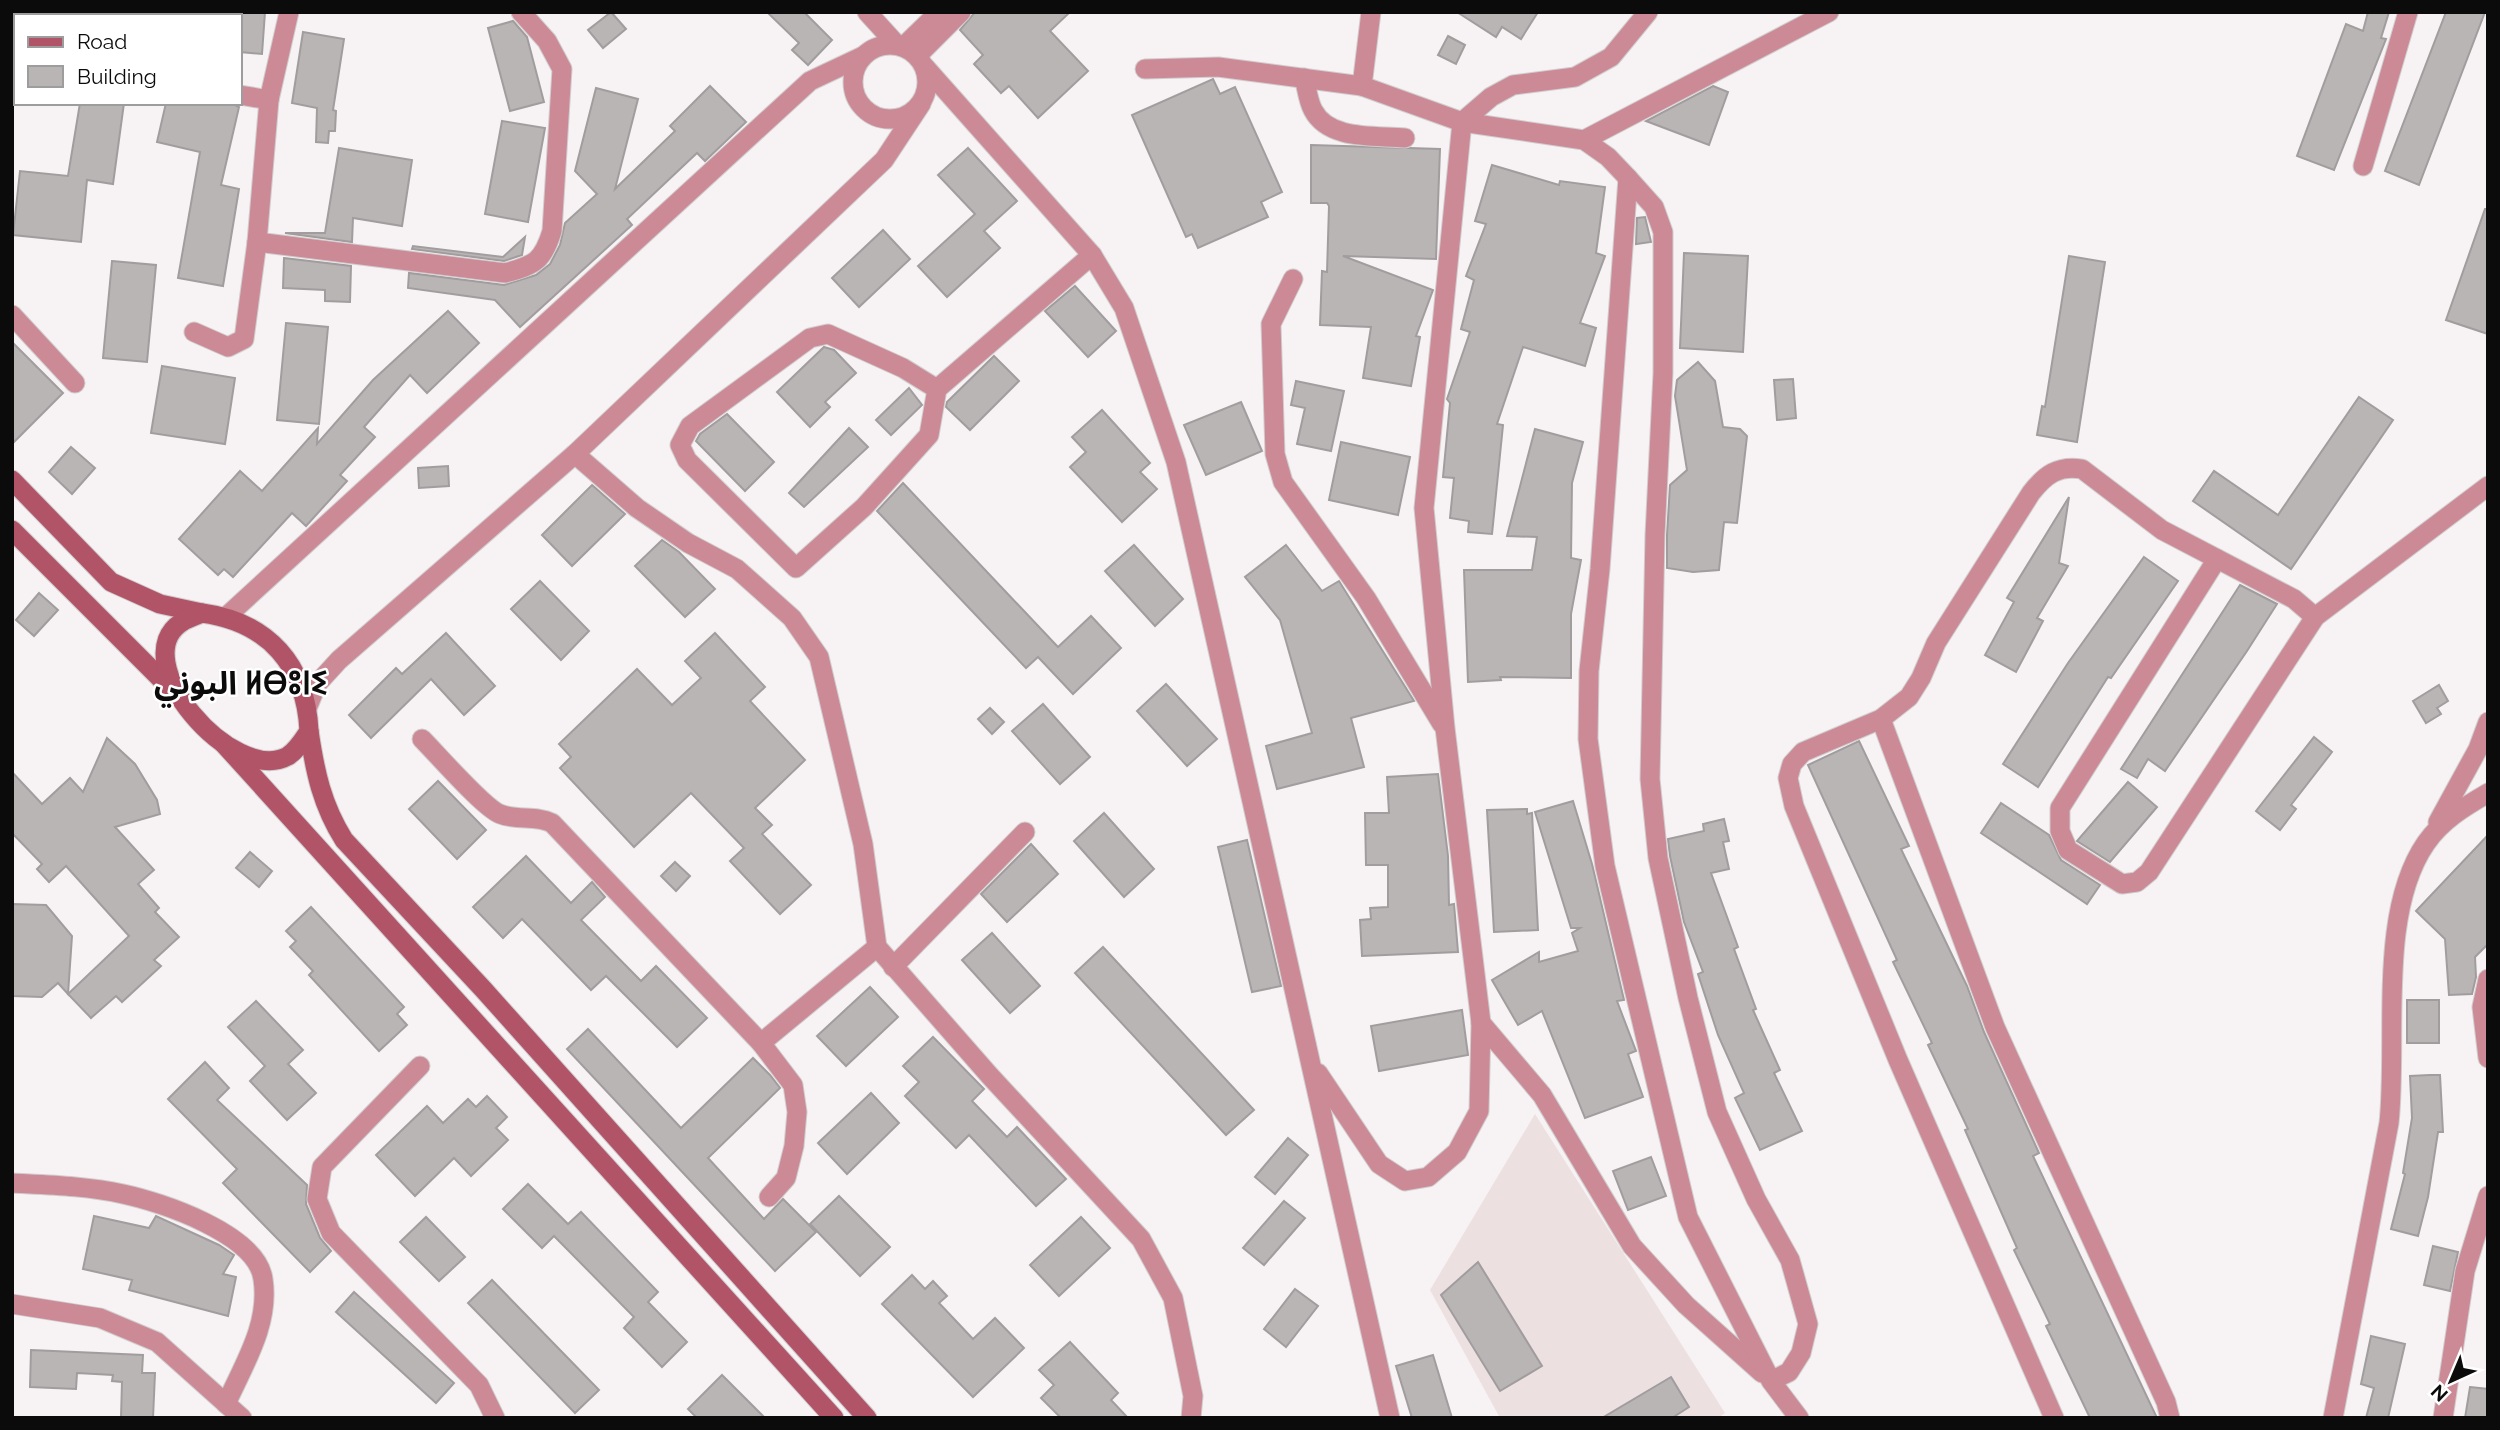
<svg xmlns="http://www.w3.org/2000/svg" width="2500" height="1430" font-family="Raleway,'Noto Sans Arabic','Noto Sans Tifinagh',sans-serif">
	<style>
		.built { fill: #ede0e1 }
		.building { fill: #b9b5b5; stroke: #a19d9e; stroke-width: 2 }
		.lines { fill: none; stroke-linecap: round; stroke-linejoin: round }
		.minor-casing { stroke: #d1cdce; stroke-width: 21 }
		.tertiary-casing { stroke: #d1cdce; stroke-width: 21 }
		.secondary-casing { stroke: #d1cdce; stroke-width: 21 }
		.minor { stroke: #cb8a95; stroke-width: 19 }
		.tertiary { stroke: #cb8a95; stroke-width: 19 }
		.secondary { stroke: #b15468; stroke-width: 19 }
		.labels { text-anchor: middle; stroke-width: 5; stroke-linejoin: round; paint-order: stroke }
		.district-label { font-size: 32px; font-weight: bold; fill: #0c0b0b; stroke: #fff }
	</style>
	<rect width="100%" height="100%" fill="#f7f2f3"/>
	<polygon class="built" points="1535,1114 1725,1413 1718,1418 1500,1418 1430,1290"/>
	<g class="building">
		<polygon points="240,12 265,12 262,54 240,52"/>
		<polygon points="611,12 626,29 603,48 588,30"/>
		<polygon points="767,12 804,12 832,40 808,65 792,50 799,43"/>
		<polygon points="975,12 1070,12 1050,31 1088,71 1038,118 1009,86 1001,93 974,64 983,55 960,30"/>
		<polygon points="1457,12 1538,12 1521,39 1502,27 1496,37"/>
		<polygon points="2368,12 2389,12 2381,38 2386,39 2334,170 2297,156 2346,24 2363,31"/>
		<polygon points="2446,12 2485,12 2419,185 2385,171"/>
		<polygon points="513,21 527,37 544,102 510,111 488,28"/>
		<polygon points="303,32 344,39 333,110 336,111 335,131 329,131 328,143 316,142 317,108 292,103"/>
		<polygon points="1448,36 1465,45 1456,64 1438,55"/>
		<polygon points="1213,79 1220,94 1235,87 1282,192 1261,202 1268,217 1198,248 1192,234 1186,237 1132,115"/>
		<polygon points="710,86 746,122 705,161 697,153 627,219 632,225 520,327 495,300 408,288 409,273 504,285 536,275 550,264 560,245 565,223 597,194 575,171 596,88 638,99 615,189 675,131 670,126"/>
		<polygon points="1713,86 1728,92 1709,145 1646,121"/>
		<polygon points="80,103 124,103 113,184 87,180 81,242 13,235 20,171 68,176"/>
		<polygon points="166,103 231,103 239,107 221,185 239,189 223,286 178,278 200,152 157,142"/>
		<polygon points="502,121 545,128 528,222 485,214"/>
		<polygon points="1311,145 1440,149 1436,259 1343,256 1433,290 1416,336 1420,337 1411,386 1363,378 1371,327 1320,325 1322,271 1327,272 1329,206 1327,203 1311,203"/>
		<polygon points="339,148 412,160 402,226 353,218 352,242 285,233 325,233"/>
		<polygon points="968,148 1017,201 984,231 1000,248 947,297 918,266 975,214 938,175"/>
		<polygon points="1492,165 1559,185 1560,181 1605,187 1596,253 1605,256 1580,323 1596,328 1585,366 1523,347 1497,424 1503,425 1492,534 1468,532 1469,521 1450,518 1454,478 1443,477 1450,403 1447,399 1470,332 1461,329 1474,280 1466,276 1486,224 1475,221"/>
		<polygon points="2485,209 2488,209 2488,334 2446,320"/>
		<polygon points="1645,217 1651,242 1636,244 1637,218"/>
		<polygon points="883,230 910,259 859,307 832,278"/>
		<polygon points="525,237 522,255 504,261 412,249 413,246 503,257"/>
		<polygon points="1684,253 1748,256 1743,352 1680,348"/>
		<polygon points="2069,256 2105,262 2077,442 2037,435 2042,406 2045,407"/>
		<polygon points="284,258 351,266 350,302 325,301 325,290 283,288"/>
		<polygon points="112,261 156,265 147,362 103,358"/>
		<polygon points="1075,286 1116,331 1088,357 1045,311"/>
		<polygon points="448,311 479,343 427,393 410,375 364,427 375,437 340,475 347,481 306,526 292,513 233,577 224,569 218,575 179,539 240,471 262,491 318,428 317,444 373,380"/>
		<polygon points="286,323 328,327 319,424 277,420"/>
		<polygon points="12,342 63,393 12,444"/>
		<polygon points="824,347 834,350 856,373 825,402 830,407 810,427 777,392"/>
		<polygon points="994,356 1019,381 970,430 946,407 947,402"/>
		<polygon points="1698,362 1715,381 1723,427 1740,429 1747,436 1737,523 1724,522 1719,570 1693,572 1667,568 1667,535 1670,485 1687,470 1675,396 1677,380"/>
		<polygon points="162,366 235,378 225,444 151,433"/>
		<polygon points="1793,379 1796,418 1777,420 1774,380"/>
		<polygon points="1296,381 1344,391 1331,451 1297,444 1305,408 1291,405"/>
		<polygon points="909,388 922,405 891,435 876,420"/>
		<polygon points="2359,397 2393,420 2291,569 2193,501 2214,471 2278,515"/>
		<polygon points="1241,402 1262,451 1206,475 1184,425"/>
		<polygon points="1102,410 1150,463 1140,472 1157,489 1122,522 1070,467 1086,452 1072,437"/>
		<polygon points="727,414 774,462 745,491 696,441 700,434"/>
		<polygon points="849,428 868,447 804,507 789,493"/>
		<polygon points="1535,429 1583,442 1572,483 1571,558 1581,560 1571,614 1571,678 1500,677 1501,680 1468,682 1464,570 1532,570 1537,537 1507,536"/>
		<polygon points="1341,442 1410,457 1398,515 1329,500"/>
		<polygon points="71,447 95,468 72,494 49,472"/>
		<polygon points="448,466 449,486 419,488 418,468"/>
		<polygon points="903,483 1058,647 1091,616 1121,648 1073,694 1038,657 1026,668 877,511"/>
		<polygon points="592,485 625,514 572,566 542,535"/>
		<polygon points="2069,497 2059,563 2068,566 2037,618 2043,621 2016,672 1985,655 2014,602 2007,598"/>
		<polygon points="662,540 679,552 715,589 685,617 635,566"/>
		<polygon points="1134,545 1183,599 1155,626 1105,571"/>
		<polygon points="1286,545 1322,591 1339,581 1414,701 1351,718 1364,767 1277,789 1266,746 1312,733 1280,620 1245,577"/>
		<polygon points="2144,557 2178,581 2111,678 2108,677 2038,787 2003,764 2068,663"/>
		<polygon points="540,581 589,631 561,660 511,609"/>
		<polygon points="2240,585 2277,604 2247,651 2165,771 2148,759 2137,778 2121,769"/>
		<polygon points="39,593 58,610 34,636 16,620"/>
		<polygon points="446,633 495,686 464,715 431,679 371,738 349,715 396,668 402,674"/>
		<polygon points="715,633 765,687 750,701 805,760 755,808 772,825 762,834 811,885 780,914 730,861 744,848 691,793 634,847 560,768 571,757 559,744 637,669 672,705 701,678 685,661"/>
		<polygon points="1166,684 1217,739 1187,766 1137,711"/>
		<polygon points="2439,685 2448,701 2437,708 2441,714 2426,723 2413,701"/>
		<polygon points="1043,704 1090,757 1060,784 1012,731"/>
		<polygon points="990,708 1004,722 992,734 978,719"/>
		<polygon points="2314,737 2332,752 2291,805 2296,809 2280,830 2256,811"/>
		<polygon points="107,738 135,764 157,800 160,814 115,827 154,870 138,884 159,908 155,912 179,937 154,960 161,966 122,1002 116,996 91,1018 68,994 129,936 66,866 49,882 37,869 42,864 12,833 12,772 42,804 70,778 83,792"/>
		<polygon points="1859,741 1909,846 1901,849 1967,986 1984,1032 2039,1153 2033,1156 2157,1418 2090,1418 2046,1326 2050,1324 2014,1250 2017,1248 1965,1130 1968,1129 1928,1045 1932,1043 1893,962 1897,960 1808,765"/>
		<polygon points="1438,774 1448,856 1449,905 1454,904 1458,952 1362,956 1360,920 1371,919 1370,908 1388,907 1388,865 1366,865 1365,813 1389,813 1387,777"/>
		<polygon points="438,781 486,830 457,859 409,809"/>
		<polygon points="2128,782 2157,807 2110,862 2077,841"/>
		<polygon points="1573,801 1592,864 1624,1000 1617,1001 1636,1051 1628,1054 1643,1097 1585,1118 1542,1011 1518,1025 1492,980 1539,952 1539,962 1578,951 1572,933 1580,928 1571,928 1535,812"/>
		<polygon points="2001,803 2049,835 2061,860 2100,885 2087,904 1981,833"/>
		<polygon points="1527,809 1527,814 1532,813 1538,930 1494,932 1487,810"/>
		<polygon points="1104,813 1154,869 1124,897 1074,841"/>
		<polygon points="1724,819 1729,841 1723,842 1729,869 1711,873 1738,947 1734,949 1756,1009 1753,1010 1780,1070 1774,1073 1802,1131 1760,1150 1735,1098 1744,1093 1718,1035 1698,974 1703,972 1684,922 1670,856 1668,839 1704,831 1703,824"/>
		<polygon points="2488,835 2488,944 2475,957 2476,977 2472,994 2449,995 2445,939 2416,911"/>
		<polygon points="1247,840 1281,986 1252,992 1218,847"/>
		<polygon points="1031,844 1058,874 1007,922 981,894"/>
		<polygon points="250,852 272,871 259,887 236,868"/>
		<polygon points="526,856 571,903 592,882 605,897 581,920 641,981 656,966 707,1018 677,1047 606,976 591,990 522,919 503,938 473,907"/>
		<polygon points="675,862 690,876 676,891 661,876"/>
		<polygon points="12,904 46,905 72,936 68,994 58,983 42,997 12,996"/>
		<polygon points="311,907 404,1007 397,1014 407,1025 379,1051 309,975 313,971 290,947 296,941 286,931"/>
		<polygon points="992,933 1040,986 1010,1013 962,960"/>
		<polygon points="1103,947 1254,1110 1226,1135 1075,973"/>
		<polygon points="870,987 898,1017 846,1066 817,1036"/>
		<rect x="2407" y="1000" width="32" height="43"/>
		<polygon points="256,1001 303,1050 288,1064 316,1093 287,1120 250,1081 265,1066 228,1027"/>
		<polygon points="1462,1010 1468,1055 1379,1071 1371,1026"/>
		<polygon points="588,1029 681,1128 753,1058 770,1075 780,1088 708,1158 764,1219 783,1199 816,1232 775,1271 567,1049"/>
		<polygon points="933,1037 984,1089 972,1101 1007,1137 1017,1127 1066,1179 1036,1206 969,1135 956,1148 905,1096 919,1082 903,1066"/>
		<polygon points="205,1062 229,1088 217,1100 307,1185 306,1204 320,1238 331,1251 310,1272 223,1183 237,1169 168,1099"/>
		<polygon points="2430,1075 2440,1075 2443,1132 2438,1132 2428,1197 2418,1236 2391,1229 2405,1174 2403,1173 2412,1118 2410,1076"/>
		<polygon points="871,1093 899,1123 847,1174 818,1143"/>
		<polygon points="487,1096 507,1117 496,1128 508,1140 471,1176 454,1158 415,1196 376,1155 427,1106 443,1123 468,1099 476,1107"/>
		<polygon points="1288,1138 1308,1155 1275,1194 1255,1177"/>
		<polygon points="1651,1157 1666,1196 1628,1210 1613,1171"/>
		<polygon points="528,1184 568,1224 581,1212 658,1292 648,1302 687,1342 662,1367 624,1328 634,1317 554,1236 542,1248 503,1209"/>
		<polygon points="839,1196 890,1247 860,1276 810,1224"/>
		<polygon points="1284,1201 1305,1218 1264,1265 1243,1248"/>
		<polygon points="94,1216 149,1228 156,1216 219,1245 234,1255 223,1274 236,1277 228,1316 129,1290 132,1280 83,1269"/>
		<polygon points="426,1217 465,1257 439,1281 400,1242"/>
		<polygon points="1081,1217 1110,1248 1059,1296 1030,1265"/>
		<polygon points="2433,1246 2458,1252 2450,1291 2424,1285"/>
		<polygon points="1478,1262 1542,1366 1500,1391 1441,1295"/>
		<polygon points="912,1275 925,1289 933,1281 947,1296 939,1303 973,1339 995,1318 1024,1348 973,1397 882,1304"/>
		<polygon points="492,1280 599,1390 575,1413 468,1303"/>
		<polygon points="1295,1289 1318,1306 1286,1347 1264,1329"/>
		<polygon points="354,1292 454,1383 436,1403 336,1312"/>
		<polygon points="2371,1336 2405,1344 2388,1418 2366,1418 2374,1388 2361,1384"/>
		<polygon points="1070,1342 1118,1393 1111,1400 1128,1418 1061,1418 1041,1398 1054,1385 1039,1370"/>
		<polygon points="31,1350 143,1355 142,1373 155,1373 153,1418 121,1418 122,1382 112,1381 113,1375 77,1373 76,1389 30,1387"/>
		<polygon points="1433,1355 1452,1418 1412,1418 1396,1366"/>
		<polygon points="722,1375 765,1418 697,1418 688,1409"/>
		<polygon points="1671,1377 1689,1407 1672,1418 1602,1418"/>
		<polygon points="2470,1387 2488,1389 2488,1418 2465,1418"/>
	</g>
	<g class="lines">
		<defs>
			<g id="minor">
				<path d="M 289,12 L 269,100 L 257,242 L 505,273 C 535,265 543,261 552,231 L 562,69 L 547,41 L 521,12"/>
				<polyline points="867,12 897,45"/>
				<polyline points="1371,12 1362,86 1462,122 1584,140 1608,157 1628,178"/>
				<polyline points="1648,12 1611,57 1575,77 1513,85 1491,97 1462,122 1424,508 1445,728 1481,1023 1542,1095 1632,1246 1686,1305 1762,1373"/>
				<polyline points="12,58 16,59"/>
				<polyline points="925,67 1092,255 1124,308 1176,462 1390,1418"/>
				<polyline points="1145,69 1218,67 1362,86"/>
				<path d="M 1304,78 C 1307,88 1308,101 1313,110 C 1329,141 1376,135 1405,138"/>
				<polyline points="240,95 269,100"/>
				<polyline points="1584,140 1829,12"/>
				<polyline points="2363,166 2408,12"/>
				<polyline points="1293,279 1271,324 1275,454 1283,482 1366,598 1442,724"/>
				<polyline points="12,315 75,383"/>
				<polyline points="194,332 228,347 244,339 257,242"/>
				<polyline points="937,389 903,368 828,334 810,338 690,426 680,445 687,460 796,568 864,507 929,435 937,389 1092,255"/>
				<polyline points="575,454 637,508 688,543 737,569 792,618 819,657 863,844 877,947 990,1076 1141,1239 1173,1298 1193,1396 1191,1418"/>
				<polyline points="2217,559 2060,808 2060,831 2068,850 2122,884 2137,882 2149,872 2315,617 2488,486"/>
				<polyline points="1881,719 1995,1027 2166,1402 2170,1418"/>
				<path d="M 422,739 C 437,754 484,808 500,814 C 518,821 535,815 552,823 L 761,1043 L 877,947"/>
				<polyline points="2438,822 2478,749 2488,722"/>
				<polyline points="893,967 1025,832"/>
				<polyline points="2488,979 2482,1007 2488,1058"/>
				<polyline points="761,1043 793,1085 797,1112 794,1146 786,1178 769,1197"/>
				<polyline points="420,1066 322,1167 317,1199 331,1233 479,1385 495,1418"/>
				<polyline points="1318,1073 1379,1164 1405,1181 1428,1177 1457,1152 1479,1111 1481,1023"/>
				<path d="M 12,1183 C 49,1185 87,1186 123,1194 C 161,1202 257,1234 263,1279 C 270,1324 244,1364 226,1404"/>
				<polyline points="12,1304 100,1318 157,1342 242,1418"/>
				<polyline points="1771,1381 1789,1372 1801,1353 1808,1324 1790,1260 1756,1199 1717,1112 1688,998 1658,858 1650,779 1655,535 1663,373 1663,232 1654,207 1628,178 1600,569 1589,671 1588,739 1605,866 1688,1217 1771,1381 1799,1418"/>
				<path d="M 2054,1418 L 1898,1060 L 1794,806 L 1788,778 L 1792,764 L 1803,752 L 1881,719 L 1909,697 L 1921,678 L 1936,643 L 2031,493 C 2045,475 2058,465 2082,469 L 2162,530 L 2294,599 L 2315,617"/>
				<path d="M 2333,1418 L 2389,1123 C 2398,1039 2377,914 2426,843 C 2442,820 2464,807 2488,793"/>
				<polyline points="2443,1418 2465,1271 2488,1196"/>
			</g>
			<g id="tertiary">
				<circle cx="890" cy="82" r="37"/>
				<polyline points="903,47 939,12"/>
				<polyline points="917,56 961,12"/>
				<polyline points="227,616 810,81 863,56"/>
				<polyline points="308,706 317,684 339,660 575,454 884,160 921,104"/>
			</g>
			<g id="secondary">
				<polyline points="12,480 111,582 160,604 202,613"/>
				<polyline points="12,530 172,690"/>
				<path d="M 202,613 C 268,622 306,665 309,731 C 303,740 297,750 288,756 C 233,786 123,659 182,622 C 188,618 196,616 202,613 Z"/>
				<path d="M 309,731 C 315,772 322,805 344,840 L 483,989 L 867,1418"/>
				<polyline points="223,743 834,1418"/>
			</g>
		</defs>
		<use href="#minor" class="minor-casing"/>
		<use href="#tertiary" class="tertiary-casing"/>
		<use href="#secondary" class="secondary-casing"/>
		<use href="#minor" class="minor"/>
		<use href="#tertiary" class="tertiary"/>
		<use href="#secondary" class="secondary"/>
	</g>
	<g class="labels">
		<g class="district-label">
			<text x="241" y="694">البوني ⵍⴱⵓⵏⵉ</text>
		</g>
	</g>
	<rect width="2500" height="1430" fill="none" stroke="#0c0b0b" stroke-width="28"/>
	<rect x="14" y="14" width="228" height="91" fill="#ffffff" stroke="#9e9d9d" stroke-width="2"/>
	<rect x="28" y="37" width="35" height="10" fill="#b15468" stroke="#9e9d9d" stroke-width="2"/>
	<text x="77" y="49" font-size="21" fill="#0c0b0b">Road</text>
	<rect x="28" y="66" width="35" height="21" fill="#b9b5b5" stroke="#9e9d9d" stroke-width="2"/>
	<text x="77" y="84" font-size="21" fill="#0c0b0b">Building</text>
	<g transform="translate(2451 1381) rotate(224)" stroke="#ffffff" stroke-width="5" paint-order="stroke">
	<path d="M0-5L12 26L0 18L-12 26Z" fill="#0c0b0b"/>
	<text y="-10" font-size="19" font-weight="bold" text-anchor="middle" fill="#0c0b0b">N</text>
	</g>
</svg>
